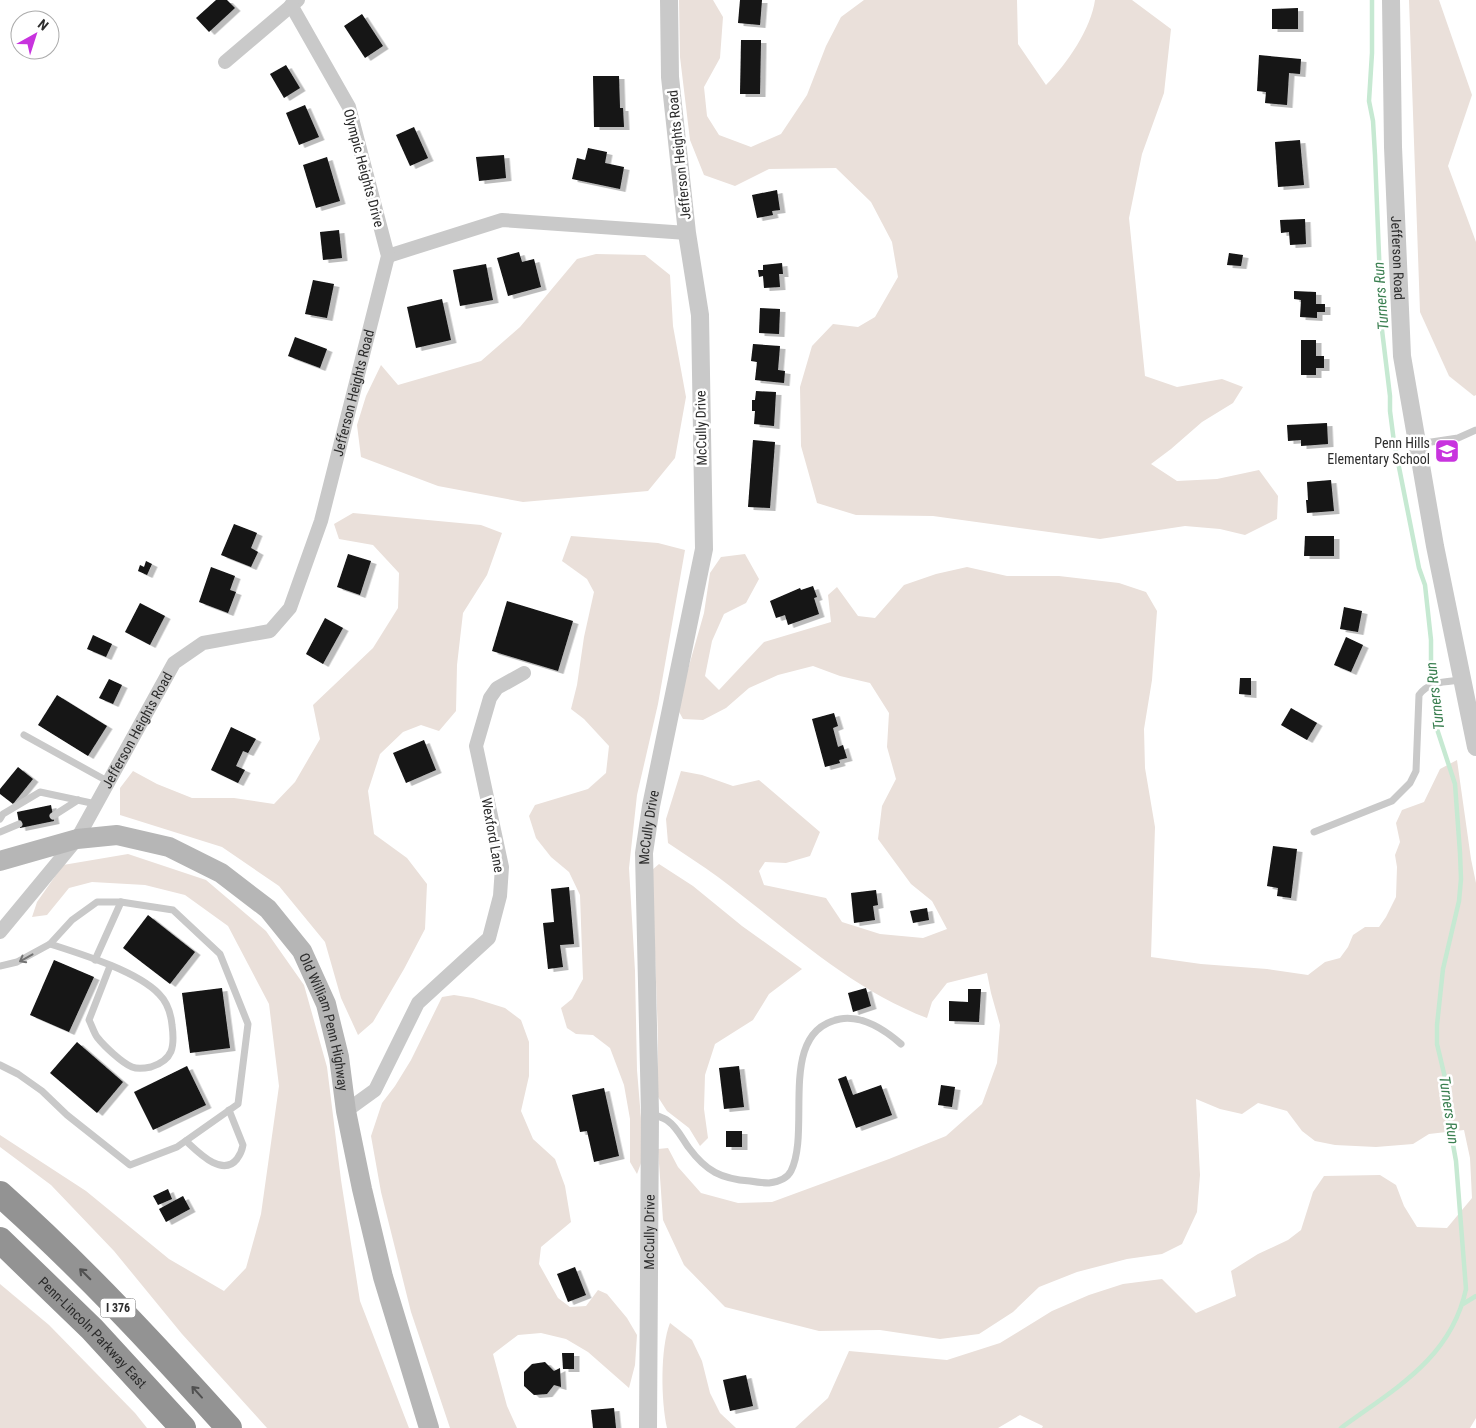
<svg xmlns="http://www.w3.org/2000/svg" width="1476" height="1428" font-family="'Roboto Condensed',sans-serif">
	<style>
		.green { fill: #eae0da }
		.lines { fill: none; stroke-linecap: round; stroke-linejoin: round }
		.stream { stroke: #c6e9d2; stroke-width: 4.5 }
		.building { fill: #131313; filter: url(#shadow) }
		.service { stroke: #c9c9c9; stroke-width: 7 }
		.minor { stroke: #c9c9c9; stroke-width: 14 }
		.tertiary { stroke: #c9c9c9; stroke-width: 18 }
		.secondary { stroke: #b6b6b6; stroke-width: 20 }
		.motorway { stroke: #939393; stroke-width: 26 }
		.oneway { stroke: #737373 }
		.oneway2 { stroke: #505050 }
		.labels { text-anchor: middle; stroke-width: 5; stroke-linejoin: round; paint-order: stroke }
		.shield { fill: #fff; stroke: #6b6b6b; stroke-width: 1 }
		.shield-label { font-size: 12px; font-weight: bold; fill: #2c2c2c }
		.street-label { font-size: 14px; fill: #2c2c2c; stroke: #fff }
		.poi-label { font-size: 14px; fill: #2c2c2c; stroke: #fff; text-anchor: end }
		.water-label { font-size: 15px; font-style: italic; fill: #3a7f50; stroke: #fff }
	</style>
	<defs>
		<filter id="shadow"><feDropShadow dx="5.5" dy="3" stdDeviation="0" flood-color="#0004"/></filter>
	</defs>
	<rect width="100%" height="100%" fill="#fff"/>
	<g class="green">
		<path d="M 679,0 L 713,0 L 723,17 L 720,58 L 704,87 L 707,116 L 719,135 L 751,147 L 781,134 L 807,95 L 826,46 L 841,17 L 864,0 L 1017,0 L 1018,44 L 1046,85 C 1067,64 1091,29 1095,0 L 1132,0 L 1171,29 L 1164,93 L 1142,154 L 1129,218 L 1145,376 L 1177,387 L 1222,379 L 1243,387 L 1233,403 L 1202,422 L 1171,449 L 1151,464 L 1177,481 L 1217,479 L 1259,470 L 1278,496 L 1277,519 L 1245,535 L 1220,529 L 1185,526 L 1100,539 L 933,516 L 856,515 L 817,503 L 801,446 L 800,387 L 812,346 L 833,324 L 858,327 L 875,317 L 898,277 L 892,242 L 871,202 L 836,168 L 769,169 L 735,186 L 704,175 L 690,140 L 680,57 Z"/>
		<polygon points="1409,0 1439,0 1472,95 1448,166 1476,242 1476,395 1474,396 1449,376 1420,312"/>
		<polygon points="596,254 645,255 670,275 673,326 686,397 675,458 648,491 523,502 438,486 361,457 357,425 366,396 381,365 398,385 481,361 520,327 577,259"/>
		<polygon points="353,513 481,525 502,533 487,575 463,613 457,665 456,711 439,731 421,725 403,732 380,754 368,791 374,834 407,858 427,884 425,929 404,969 373,1022 358,1035 341,998 325,942 279,886 222,847 120,815 120,788 133,771 157,784 192,798 234,798 274,804 295,782 320,739 313,705 373,648 398,608 399,573 373,545 339,539 334,524"/>
		<polygon points="571,536 658,543 685,550 658,704 637,795 629,868 635,971 637,1070 644,1155 637,1174 630,1162 630,1119 624,1085 610,1048 593,1035 576,1034 567,1028 561,1008 572,999 583,979 580,895 569,872 551,857 536,838 529,816 535,805 588,789 606,773 609,746 584,719 571,709 577,685 584,637 594,592 587,579 562,561"/>
		<path d="M 745,554 L 759,579 L 746,603 L 724,614 L 712,641 L 705,676 L 719,690 L 764,642 L 831,622 L 828,595 L 837,587 L 858,616 L 875,618 L 904,585 L 936,574 L 967,567 L 1007,576 L 1059,576 L 1119,583 L 1146,592 L 1157,611 L 1152,680 L 1144,729 L 1145,768 L 1155,827 L 1151,957 L 1201,964 L 1267,969 L 1308,975 L 1325,962 L 1340,958 L 1348,947 L 1353,935 L 1365,927 L 1379,927 L 1386,917 L 1396,897 L 1397,867 L 1395,855 L 1400,842 L 1396,823 L 1402,810 L 1424,802 L 1440,769 L 1457,760 L 1471,859 L 1476,883 L 1476,1418 L 1470,1428 L 1042,1428 L 1043,1426 L 1020,1415 L 998,1428 L 795,1428 L 828,1398 L 849,1351 L 947,1360 L 1000,1343 L 1052,1311 L 1089,1295 L 1123,1284 L 1162,1279 L 1196,1313 L 1236,1296 L 1231,1271 L 1258,1254 L 1288,1240 L 1301,1230 L 1313,1192 L 1324,1176 L 1380,1175 L 1396,1185 L 1404,1206 L 1417,1227 L 1447,1228 L 1472,1198 L 1470,1158 L 1464,1130 L 1429,1134 L 1413,1144 L 1376,1147 L 1335,1145 L 1315,1141 L 1302,1131 L 1287,1111 L 1258,1103 L 1242,1114 L 1220,1109 L 1196,1099 L 1200,1175 L 1197,1212 L 1182,1244 L 1162,1254 L 1127,1259 L 1077,1272 L 1039,1287 L 1013,1312 L 979,1334 L 940,1339 L 880,1330 L 819,1331 L 725,1307 L 684,1265 L 663,1220 L 658,1149 L 668,1148 L 678,1167 L 701,1193 L 738,1203 L 772,1202 L 889,1159 L 946,1136 L 982,1104 L 997,1063 L 1000,1025 L 991,993 L 987,973 L 947,983 L 932,1002 L 927,1018 C 848,988 785,927 718,877 C 702,865 684,854 668,843 L 666,819 L 681,771 L 702,775 L 733,786 L 759,780 L 820,832 L 810,856 L 786,863 L 765,862 L 759,871 L 764,885 L 826,898 L 842,922 L 880,934 L 923,938 L 947,929 L 932,901 L 911,884 L 878,839 L 882,806 L 896,779 L 887,747 L 889,713 L 870,683 L 840,676 L 813,666 L 778,675 L 749,688 L 726,708 L 703,720 L 683,719 L 677,708 L 704,613 L 710,573 L 721,557 Z"/>
		<polygon points="128,854 206,880 266,931 304,985 327,1067 341,1180 360,1301 409,1428 267,1428 182,1334 114,1251 51,1185 0,1147 0,1135 86,1191 169,1259 224,1291 246,1268 261,1214 279,1086 269,1004 228,926 185,895 145,885 92,882 69,888 47,915 32,917 37,902 63,865"/>
		<polygon points="659,864 693,886 742,926 802,969 769,994 753,1020 715,1044 705,1075 704,1109 708,1138 700,1146 689,1128 667,1111 658,1097 658,1037 652,870"/>
		<polygon points="454,995 473,998 505,1008 521,1020 529,1042 529,1076 521,1111 533,1139 555,1159 565,1186 571,1222 541,1247 539,1264 558,1298 570,1307 586,1306 598,1290 607,1294 627,1318 637,1335 635,1365 629,1388 588,1352 566,1339 541,1333 518,1335 493,1354 507,1406 517,1428 450,1428 411,1312 381,1192 371,1136 382,1103 395,1086 411,1060 442,997"/>
		<polygon points="0,1284 49,1325 135,1413 147,1428 0,1428"/>
		<path d="M 670,1323 L 692,1340 L 702,1361 L 710,1393 L 720,1413 L 736,1428 L 667,1428 C 661,1401 660,1348 670,1323 Z"/>
	</g>
	<g class="lines">
		<g class="stream">
			<polyline points="1463,1304 1476,1296"/>
			<path d="M 1341,1428 C 1394,1389 1451,1359 1466,1289 L 1456,1161 L 1448,1117 L 1447,1086 L 1437,1044 L 1437,1025 L 1443,969 L 1459,901 L 1461,879 L 1460,853 L 1455,784 L 1437,729 L 1438,695 L 1431,669 L 1431,640 L 1425,585 L 1419,568 L 1394,442 L 1390,411 L 1390,396 L 1382,330 L 1375,155 L 1373,121 L 1369,101 L 1372,53 L 1372,0"/>
		</g>
	</g>
	<g class="building">
		<polygon points="216,0 227,0 235,8 209,32 196,18"/>
		<polygon points="740,0 762,0 760,25 738,23"/>
		<polygon points="1298,8 1298,29 1272,29 1272,9"/>
		<polygon points="362,14 383,46 365,58 344,26"/>
		<polygon points="741,40 761,40 760,94 740,94"/>
		<polygon points="1259,55 1301,59 1300,74 1289,73 1287,105 1265,103 1266,92 1257,91"/>
		<polygon points="286,65 300,88 284,98 270,74"/>
		<polygon points="593,76 619,76 620,108 623,108 624,127 594,127"/>
		<polygon points="305,105 319,137 299,145 286,113"/>
		<polygon points="414,127 428,158 410,166 396,135"/>
		<polygon points="1300,140 1304,185 1278,187 1275,142"/>
		<polygon points="588,148 607,152 605,163 624,167 620,189 572,179 577,158 585,160"/>
		<polygon points="504,155 506,178 479,181 476,157"/>
		<polygon points="327,157 340,201 316,208 303,165"/>
		<polygon points="777,190 780,210 772,211 773,215 757,218 752,195"/>
		<polygon points="1305,219 1306,244 1290,245 1289,232 1281,233 1280,220"/>
		<polygon points="339,230 342,258 323,260 320,232"/>
		<polygon points="519,252 522,262 534,259 541,287 508,296 497,258"/>
		<polygon points="1229,253 1243,255 1241,266 1227,265"/>
		<polygon points="782,263 783,274 779,274 780,287 764,288 763,276 759,277 758,270 763,270 763,265"/>
		<polygon points="486,264 493,300 460,306 453,270"/>
		<polygon points="313,280 334,284 327,318 305,314"/>
		<polygon points="1294,291 1316,292 1316,304 1325,304 1325,312 1317,312 1317,318 1300,317 1301,300 1294,299"/>
		<polygon points="442,299 451,340 416,348 407,307"/>
		<polygon points="760,308 780,309 779,334 759,333"/>
		<polygon points="295,337 327,349 320,368 288,356"/>
		<polygon points="1301,340 1316,340 1316,356 1324,356 1324,368 1316,368 1316,375 1301,375"/>
		<polygon points="753,344 780,346 778,370 785,371 784,383 755,380 757,362 751,361"/>
		<polygon points="756,391 776,392 774,426 754,424 755,411 752,411 752,400 755,400"/>
		<polygon points="1327,423 1328,444 1301,446 1301,440 1288,441 1287,425"/>
		<polygon points="753,440 775,442 770,508 748,507"/>
		<polygon points="1331,480 1334,511 1307,513 1306,500 1308,500 1307,482"/>
		<polygon points="234,524 257,533 251,548 258,552 251,567 221,555"/>
		<polygon points="1305,536 1334,536 1334,556 1304,556"/>
		<polygon points="348,554 371,561 360,595 337,587"/>
		<polygon points="146,561 152,564 147,575 138,571 140,565 144,567"/>
		<polygon points="211,567 235,576 230,590 236,592 228,613 199,602"/>
		<polygon points="813,586 817,597 814,598 819,614 788,625 785,615 776,618 770,601 800,588 801,590"/>
		<polygon points="507,601 573,621 558,671 492,651"/>
		<polygon points="140,603 165,616 150,645 125,632"/>
		<polygon points="1344,607 1362,611 1358,632 1340,629"/>
		<polygon points="325,618 343,628 323,664 306,654"/>
		<polygon points="93,635 112,644 106,657 87,649"/>
		<polygon points="1346,637 1363,645 1351,672 1334,665"/>
		<polygon points="1240,678 1251,678 1251,695 1239,694"/>
		<polygon points="109,679 122,685 113,704 99,698"/>
		<polygon points="57,695 107,726 88,756 38,725"/>
		<polygon points="1291,708 1317,723 1307,740 1281,725"/>
		<polygon points="834,713 838,726 833,728 838,747 843,745 847,758 839,760 840,763 825,767 812,719"/>
		<polygon points="231,727 256,739 248,753 243,751 236,766 245,770 238,783 211,770"/>
		<polygon points="424,740 436,770 406,783 393,753"/>
		<polygon points="18,767 33,779 13,804 0,794 0,789"/>
		<polygon points="51,805 54,821 20,828 17,812"/>
		<polygon points="1273,846 1297,849 1291,898 1277,896 1278,888 1267,886"/>
		<polygon points="569,887 574,944 560,945 563,967 548,969 543,923 554,922 551,889"/>
		<polygon points="876,890 878,905 873,906 875,920 854,923 851,893"/>
		<polygon points="927,908 929,920 913,923 910,911"/>
		<polygon points="148,915 195,952 170,984 123,948"/>
		<polygon points="54,960 94,977 69,1032 30,1015"/>
		<polygon points="222,988 230,1048 190,1053 182,993"/>
		<polygon points="866,988 871,1006 853,1012 848,993"/>
		<polygon points="968,989 981,989 979,1022 949,1021 949,1001 968,1002"/>
		<polygon points="77,1042 123,1082 97,1113 50,1073"/>
		<polygon points="187,1066 206,1105 153,1130 134,1092"/>
		<polygon points="739,1066 744,1107 724,1109 719,1068"/>
		<polygon points="846,1076 853,1095 881,1085 892,1115 856,1128 838,1079"/>
		<polygon points="941,1085 955,1087 952,1107 938,1105"/>
		<polygon points="604,1088 619,1156 594,1162 587,1131 580,1132 572,1095"/>
		<rect x="726" y="1131" width="16" height="16"/>
		<polygon points="168,1189 172,1199 158,1205 153,1196"/>
		<polygon points="183,1196 190,1209 166,1222 159,1209"/>
		<polygon points="575,1267 586,1295 568,1302 557,1274"/>
		<polygon points="562,1353 574,1353 574,1369 563,1369"/>
		<polygon points="545,1362 554,1371 560,1368 561,1387 554,1385 547,1394 534,1395 524,1386 524,1372 532,1364"/>
		<polygon points="746,1375 753,1406 730,1411 723,1380"/>
		<polygon points="614,1408 616,1428 593,1428 591,1410"/>
	</g>
	<g class="lines">
		<g class="service">
			<polyline points="1418,444 1458,438 1476,430"/>
			<polyline points="24,735 109,782"/>
			<polyline points="53,816 78,800"/>
			<polyline points="0,819 3,814 40,792 96,804"/>
			<polyline points="0,832 19,824"/>
			<path d="M 1314,832 L 1392,801 L 1410,783 L 1416,771 L 1419,695 C 1429,681 1446,682 1462,680"/>
			<path d="M 50,944 C 81,954 137,971 159,994 C 167,1002 171,1015 172,1025 C 175,1047 173,1060 151,1067 C 146,1068 137,1069 132,1067 C 122,1063 104,1046 97,1037 C 94,1033 92,1026 89,1020 L 110,966"/>
			<polyline points="95,960 121,902"/>
			<polyline points="0,966 17,962 50,944 72,920 97,902 121,902 173,910 220,954 248,1024 238,1104 177,1147 130,1165 67,1115 42,1091 18,1074 0,1065"/>
			<path d="M 651,1113 C 656,1116 663,1117 668,1121 C 677,1127 683,1140 689,1148 C 706,1171 721,1179 750,1181 C 756,1182 763,1183 769,1183 C 777,1182 787,1179 791,1171 C 812,1129 776,1031 840,1019 C 863,1015 885,1030 901,1044"/>
			<path d="M 186,1141 C 197,1151 222,1178 237,1159 C 240,1155 242,1151 243,1145 L 229,1110"/>
		</g>
		<g class="minor">
			<polyline points="225,62 298,0"/>
			<polyline points="388,256 502,220 687,233"/>
			<path id="s1" d="M 0,932 L 77,839 L 174,663 L 203,643 L 270,631 L 290,608 L 321,521 L 388,256 L 349,107 L 291,5"/>
			<polyline points="346,1111 375,1090 418,1003 489,938 500,896 502,867 476,746 490,698 497,688 524,673"/>
		</g>
		<g class="tertiary">
			<path id="s2" d="M 1391,0 L 1393,147 L 1402,356 L 1435,546 L 1476,747"/>
			<path id="s3" d="M 648,1428 L 650,1113 L 644,853 L 651,806 L 704,549 L 700,315 L 687,233 L 670,77 L 669,0"/>
		</g>
		<path class="secondary" id="s4" d="M 0,861 L 77,839 L 117,835 L 169,847 L 221,873 L 268,909 L 302,951 L 326,1004 L 339,1057 L 346,1111 L 362,1189 L 383,1277 L 429,1428"/>
		<g class="motorway">
			<path d="M 0,1194 C 82,1267 156,1347 229,1428"/>
			<path id="s5" d="M 0,1240 L 92,1329 L 183,1428"/>
		</g>
	</g>
	<defs><path id="oneway-shaft" d="M-6 0H5M1.5-3L5.5 0L1.5 3" fill="none" stroke-width="1.6" stroke-linecap="round" stroke-linejoin="round" transform="scale(1.25)"/></defs>
	<use class="oneway" href="#oneway-shaft" transform="translate(26 958) rotate(151)"/>
	<g class="oneway2">
		<use href="#oneway-shaft" transform="translate(85 1274) rotate(-135)"/>
		<use href="#oneway-shaft" transform="translate(197 1392) rotate(-132)"/>
	</g>
	<defs>
		<symbol id="school-square" viewBox="-11 -11 22 22"><rect x="-9" y="-9" width="18" height="18" rx="4" fill="#c833de" stroke="#fff"/><path d="M0-5L7-2L0 1L-7-2ZM-4 1L0 2.5L4 1V4Q0 6-4 4Z" fill="#fff"/></symbol>
	</defs>
	<g fill-rule="evenodd">
		<use href="#school-square" x="1433" y="437" width="28" height="28"/>
	</g>
	<g class="labels">
		<rect class="shield" x="100.5" y="1298.5" width="35" height="19" rx="4"/>
		<g class="shield-label">
			<text x="118" y="1312">I 376</text>
		</g>
		<g class="street-label">
			<text transform="translate(679 155) rotate(-96)" y="5">Jefferson Heights Road</text>
			<text transform="translate(364 168) rotate(75)" y="5">Olympic Heights Drive</text>
			<text dy="5" stroke="none"><textPath href="#s2" startOffset="258">Jefferson Road</textPath></text>
			<text dy="5" stroke="none"><textPath href="#s1" startOffset="680">Jefferson Heights Road</textPath></text>
			<text transform="translate(701 428) rotate(-91)" y="5">McCully Drive</text>
			<text dy="5" stroke="none"><textPath href="#s1" startOffset="245">Jefferson Heights Road</textPath></text>
			<text dy="5" stroke="none"><textPath href="#s3" startOffset="601">McCully Drive</textPath></text>
			<text transform="translate(493 835) rotate(80)" y="5">Wexford Lane</text>
			<text dy="5" stroke="none"><textPath href="#s4" startOffset="420">Old William Penn Highway</textPath></text>
			<text dy="5" stroke="none"><textPath href="#s3" startOffset="196">McCully Drive</textPath></text>
			<text dy="5" stroke="none"><textPath href="#s5" startOffset="131">Penn-Lincoln Parkway East</textPath></text>
		</g>
		<g class="poi-label">
			<text x="1430" y="448">Penn Hills<tspan x="1430" dy="16">Elementary School</tspan></text>
		</g>
		<g class="water-label">
			<text transform="translate(1381 296) rotate(-94)" y="5">Turners Run</text>
			<text transform="translate(1435 696) rotate(-97)" y="5">Turners Run</text>
			<text transform="translate(1449 1110) rotate(82)" y="5">Turners Run</text>
		</g>
	</g>
	<g transform="translate(35 35) rotate(39)"><circle r="24" fill="#ffffff" stroke="#ababab"/>
	<path d="M0-4L9 19L0 12L-9 19Z" fill="#c833de"/>
	<text y="-8" font-size="14" font-weight="bold" text-anchor="middle" fill="#2c2c2c">N</text>
	</g>
</svg>
